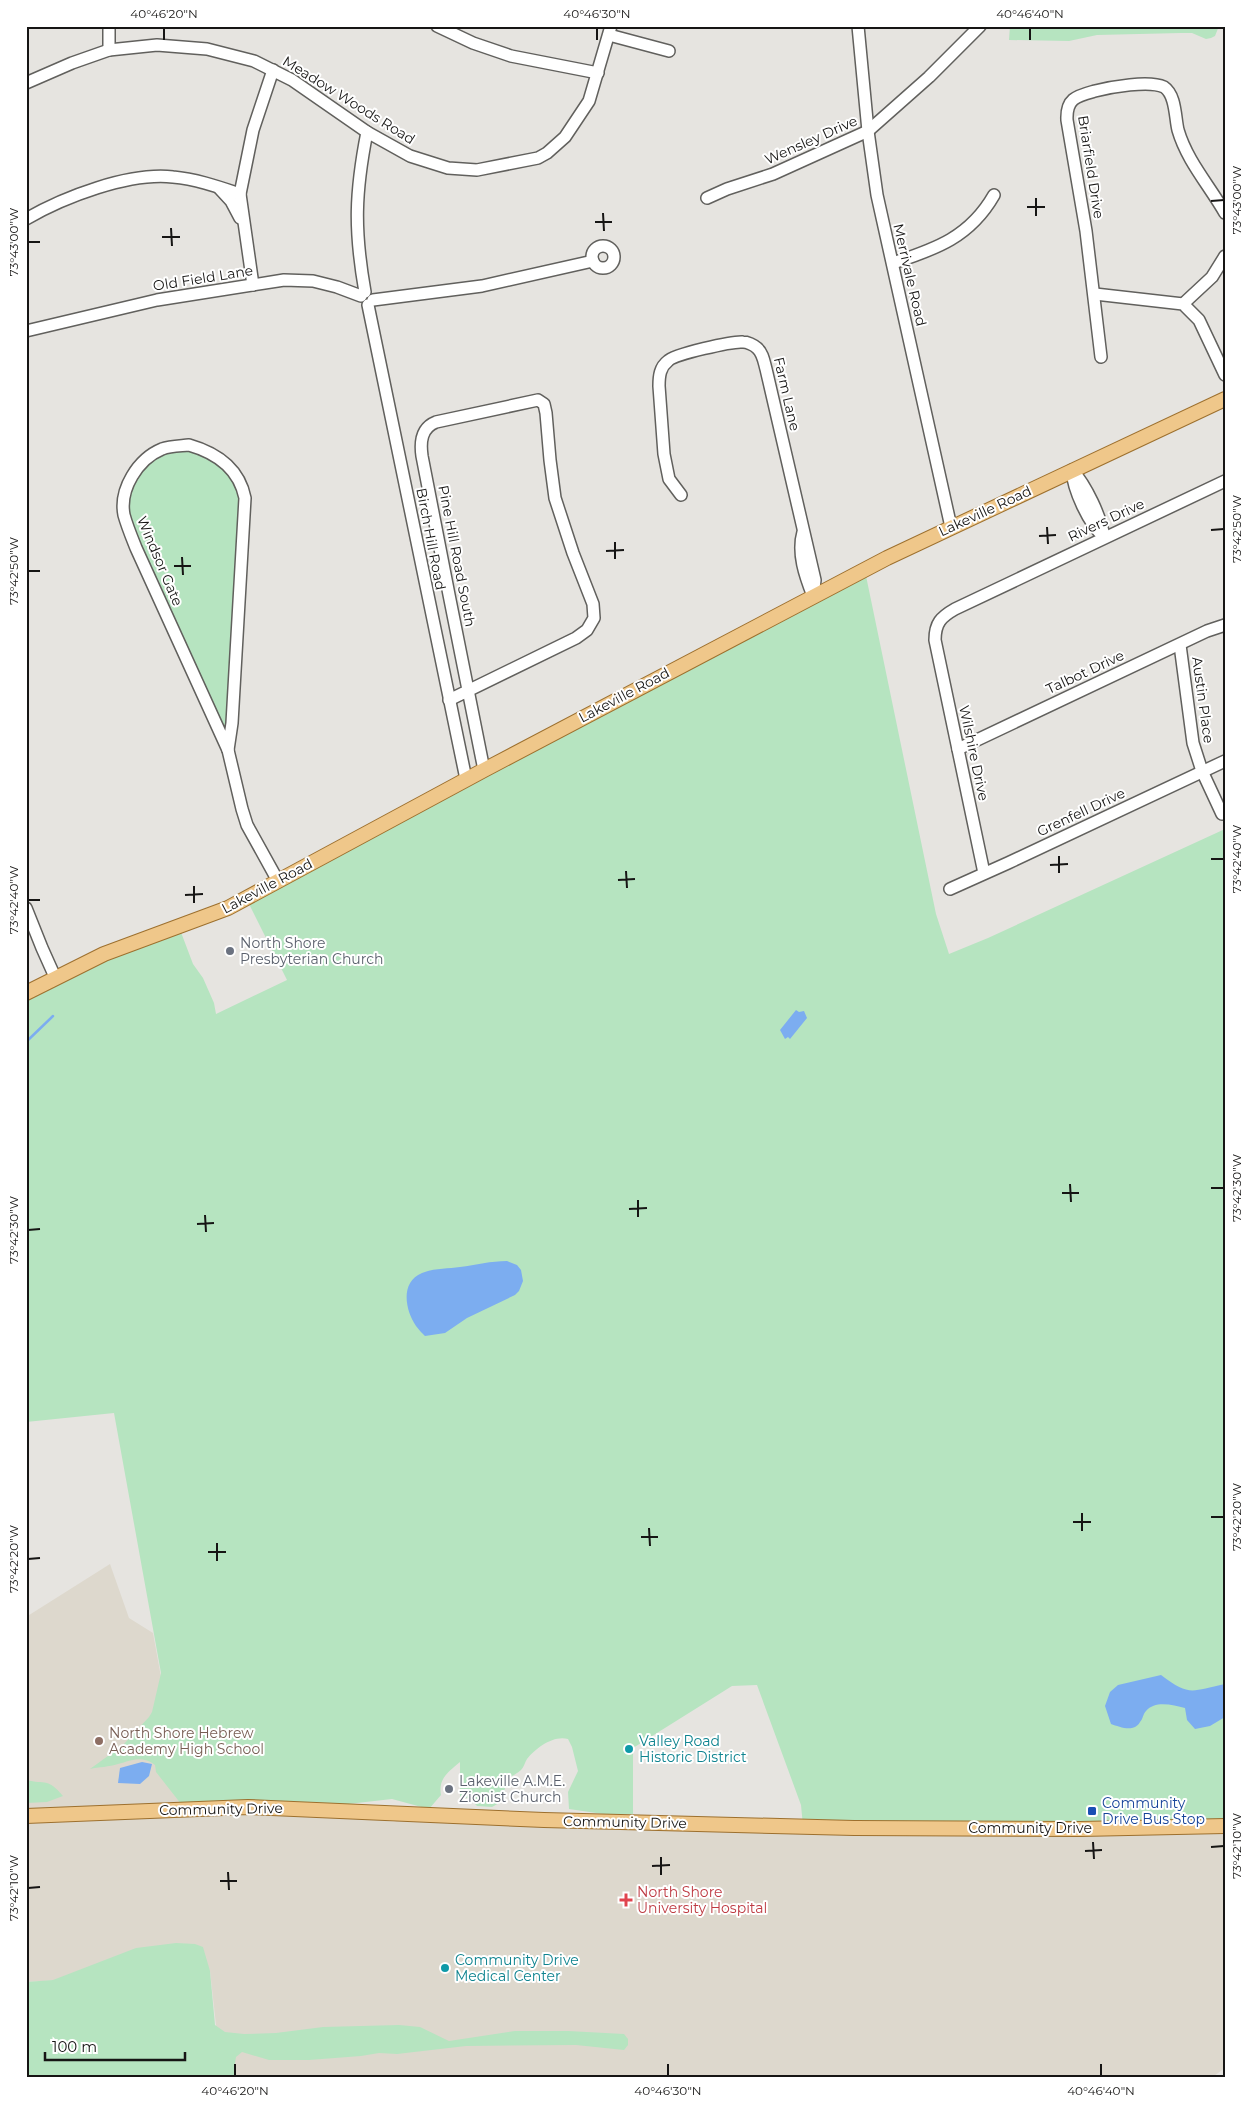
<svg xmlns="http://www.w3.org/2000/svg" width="1251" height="2104" font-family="Montserrat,sans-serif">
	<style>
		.built { fill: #ddd8cd }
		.green { fill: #b6e4c0 }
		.water { fill: #7cadf0 }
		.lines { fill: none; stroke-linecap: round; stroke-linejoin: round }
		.stream { stroke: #7cadf0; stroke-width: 2.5 }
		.minor-casing { stroke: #61605d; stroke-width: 14 }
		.major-casing { stroke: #9d702e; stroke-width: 16 }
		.minor { stroke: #fff; stroke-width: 11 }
		.major { stroke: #efc78a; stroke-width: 14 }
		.ticks { fill: none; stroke: #161514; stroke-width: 2 }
		.worship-dot { fill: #6b7280; stroke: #fff; stroke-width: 2 }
		.education-dot { fill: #8d6e63; stroke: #fff; stroke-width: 2 }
		.culture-dot { fill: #0f9aa8; stroke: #fff; stroke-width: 2 }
		.transit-dot { fill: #1a4fb4; stroke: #fff; stroke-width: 2 }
		.health-dot { fill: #e0444e; stroke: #fff; stroke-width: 2 }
		.labels { text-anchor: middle; stroke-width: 4; stroke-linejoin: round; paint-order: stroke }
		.street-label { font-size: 14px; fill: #161514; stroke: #fff }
		.worship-label { font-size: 14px; fill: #5b616d; stroke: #fff; text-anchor: start }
		.education-label { font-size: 14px; fill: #785e54; stroke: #fff; text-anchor: start }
		.culture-label { font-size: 14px; fill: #0d838f; stroke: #fff; text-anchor: start }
		.transit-label { font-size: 14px; fill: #164399; stroke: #fff; text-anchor: start }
		.health-label { font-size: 14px; fill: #be3a42; stroke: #fff; text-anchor: start }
		.neatline { fill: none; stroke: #161514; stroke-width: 2 }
		.ticks-label { font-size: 12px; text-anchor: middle; fill: #161514 }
	</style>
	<rect width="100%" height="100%" fill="#e6e4e0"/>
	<polygon class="built" points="110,1564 129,1618 153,1633 185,1809 304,1809 394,1822 412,1815 648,1826 1225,1825 1225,2068 1211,2078 222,2078 210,1971 26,1982 26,1617"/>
	<g class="green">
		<polygon points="1010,26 1219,26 1215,36 1211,38 1206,39 1192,33 1181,33 1097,35 1069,41 1009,40"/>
		<polygon points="177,446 206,450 243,487 228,750 124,515 139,466"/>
		<path d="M 865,571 L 936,914 L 949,954 L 988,938 L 1225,829 L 1225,1825 L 803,1826 L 801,1805 L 757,1685 L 732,1686 L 633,1748 L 633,1814 L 610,1815 L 569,1809 L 568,1792 L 578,1771 L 572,1747 L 568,1739 C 553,1735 536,1748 527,1759 C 525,1762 524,1767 521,1770 C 518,1773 512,1776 508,1778 L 501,1802 L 492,1807 L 477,1806 L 469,1798 L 460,1798 L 460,1762 C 448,1772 438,1779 441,1795 L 429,1809 L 392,1799 L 304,1809 L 185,1809 L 156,1772 L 155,1765 C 142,1755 132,1760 118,1764 C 109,1767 99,1767 90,1769 L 123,1745 L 149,1717 L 152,1712 L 161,1673 L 114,1413 L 26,1422 L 26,993 L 179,927 L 193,964 L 203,978 L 214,1003 L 216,1014 L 287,980 L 246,898 Z"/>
		<path d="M 26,1780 C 46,1785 47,1777 63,1796 L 47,1802 L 26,1803 Z"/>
		<polygon points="176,1943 195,1944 203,1947 210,1971 215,2025 225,2032 244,2034 276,2033 323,2027 399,2025 420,2027 449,2041 515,2031 568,2031 624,2034 628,2039 628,2045 624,2050 576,2045 466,2046 397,2054 379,2053 361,2056 309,2060 269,2060 242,2052 236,2057 234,2069 235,2078 26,2078 26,1982 53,1980 136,1948"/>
	</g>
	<g class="water">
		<polygon points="796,1010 799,1012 804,1011 807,1018 790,1039 788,1037 785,1039 780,1030"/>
		<path d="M 507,1261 L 517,1265 L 521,1270 L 523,1281 L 519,1291 L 515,1295 L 467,1318 L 445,1333 L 425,1336 C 422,1333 419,1330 416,1326 C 405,1310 400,1282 422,1273 C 434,1268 448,1269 460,1267 C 476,1265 491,1261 507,1261 Z"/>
		<path d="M 1161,1675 C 1190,1697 1191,1691 1225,1684 L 1225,1717 L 1210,1726 L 1195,1729 L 1187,1720 L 1185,1708 C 1173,1705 1155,1700 1146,1711 C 1143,1714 1143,1719 1140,1722 C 1134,1733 1120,1727 1111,1724 L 1105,1706 L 1110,1692 L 1118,1685 Z"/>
		<polygon points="142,1762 152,1764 149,1776 140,1784 118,1783 120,1768"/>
	</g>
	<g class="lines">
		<polyline class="stream" points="26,1042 53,1016"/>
		<defs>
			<g id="minor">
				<polyline points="437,26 473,43 511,56 598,73"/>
				<polyline points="858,26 868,131 877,195 951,527"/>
				<polyline points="609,35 669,51"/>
				<polyline points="109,50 109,26"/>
				<polyline points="26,83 72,63 109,50 157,45 207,49 254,61 292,80 367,132 410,156 448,168 477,170 538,158 547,153 565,137 589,101 611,26"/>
				<polyline points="219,188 231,201 240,218"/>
				<polyline points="707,198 727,189 773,174 868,131 929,77 980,26"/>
				<path d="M 26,219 C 64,197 129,172 173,177 C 196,179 219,187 240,194"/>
				<circle cx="603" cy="257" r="11"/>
				<path d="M 893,263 C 936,249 970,237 994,195"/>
				<polyline points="253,285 240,194 253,130 273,70"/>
				<path d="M 365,292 C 354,230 355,193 367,132"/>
				<polyline points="1095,294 1183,304 1199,320 1225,375"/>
				<polyline points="373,300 482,286 593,261"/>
				<polyline points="1183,304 1212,277 1225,256"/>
				<polyline points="368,305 466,779"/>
				<polyline points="26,331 157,300 284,280 313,281 337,287 361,296"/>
				<path d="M 1101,357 L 1086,231 L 1067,120 C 1066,98 1077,96 1095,91 C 1111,87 1149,80 1164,87 C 1176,95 1175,118 1178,130 C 1187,161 1209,185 1225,213"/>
				<path d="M 189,445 C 217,453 239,468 245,498 L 232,723 L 228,750 L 136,548 C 132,538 127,526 124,515 C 119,489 138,459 162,449 C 170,446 180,446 189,445 Z"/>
				<path d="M 1072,470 C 1086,485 1101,517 1104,537 C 1089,524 1073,490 1072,470 Z"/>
				<path d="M 681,495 L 669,479 L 664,454 L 659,386 C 659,376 660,367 668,361 C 674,354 733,341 743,342 C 747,342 754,345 757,348 C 763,353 764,362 766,369 L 815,580 L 813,596 C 805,576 797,553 803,532"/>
				<polyline points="1180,645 1193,743 1202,771 1222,814"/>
				<path d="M 449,700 L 576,638 L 587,630 L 594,618 L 593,604 L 573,553 L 555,498 L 550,460 L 546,413 L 544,404 L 538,400 L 436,422 C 421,428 420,442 422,456 C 442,561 463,665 484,770"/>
				<polyline points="958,749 1207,631 1225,625"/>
				<polyline points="228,750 242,809 247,825 278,881"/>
				<path d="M 984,873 L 935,640 C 935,623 941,617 955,609 L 1225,481"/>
				<polyline points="950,889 1008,863 1225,761"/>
				<polyline points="26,908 42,948 55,977"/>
			</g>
			<g id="major">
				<polyline points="26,993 104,954 228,908 484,770 887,558 1225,399"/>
				<polyline points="26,1816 248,1807 544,1820 854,1828 1080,1829 1225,1826"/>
			</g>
		</defs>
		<use href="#minor" class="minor-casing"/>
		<use href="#major" class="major-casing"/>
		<use href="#minor" class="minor"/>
		<use href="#major" class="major"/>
	</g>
	<path class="ticks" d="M 164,28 L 164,40M 597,28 L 597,40M 1030,28 L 1030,40M 1036,198 L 1036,216M 1211,201 L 1224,200M 1027,207 L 1045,207M 603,213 L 604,231M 595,222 L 612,222M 171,228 L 172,246M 162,237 L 180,237M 28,242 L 40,242M 1047,527 L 1048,544M 1211,530 L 1224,529M 1039,536 L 1056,535M 615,542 L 615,559M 606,551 L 624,550M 182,557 L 183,575M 174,566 L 191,566M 28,571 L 40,571M 1059,856 L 1059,873M 1211,859 L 1224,859M 1050,865 L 1068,864M 626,871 L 627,888M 618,880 L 635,879M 194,886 L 194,903M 185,895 L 203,894M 28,900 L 40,900M 1070,1184 L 1071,1202M 1211,1188 L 1224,1188M 1062,1193 L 1079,1193M 638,1200 L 638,1217M 629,1209 L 647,1208M 205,1215 L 206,1232M 197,1224 L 214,1223M 28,1230 L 40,1229M 1082,1513 L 1082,1531M 1211,1517 L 1224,1517M 1073,1522 L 1091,1522M 649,1528 L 650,1546M 641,1537 L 658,1537M 217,1543 L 217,1561M 208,1552 L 226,1552M 28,1559 L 40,1558M 1093,1842 L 1094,1859M 1211,1847 L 1224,1846M 1085,1851 L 1102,1850M 661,1857 L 661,1875M 652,1866 L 670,1865M 228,1872 L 229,1890M 220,1881 L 237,1881M 28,1888 L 40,1887M 235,2064 L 235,2076M 668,2064 L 668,2076M 1101,2064 L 1101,2076"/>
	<g class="worship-dot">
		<circle cx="230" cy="951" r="5"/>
		<circle cx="449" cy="1789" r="5"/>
	</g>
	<circle class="education-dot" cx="99" cy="1741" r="5"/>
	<g class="culture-dot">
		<circle cx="629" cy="1749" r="5"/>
		<circle cx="445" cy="1968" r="5"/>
	</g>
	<rect class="transit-dot" x="1087" y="1806" width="10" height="10" rx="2.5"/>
	<path class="health-dot" d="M623.5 1892.5h5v5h5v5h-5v5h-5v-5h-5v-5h5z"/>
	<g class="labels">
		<g class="street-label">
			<text transform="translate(349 100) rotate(32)" y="5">Meadow Woods Road</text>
			<text transform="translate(811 140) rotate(-24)" y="5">Wensley Drive</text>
			<text transform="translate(1091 167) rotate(81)" y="5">Briarfield Drive</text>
			<text transform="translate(910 275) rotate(77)" y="5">Merrivale Road</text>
			<text transform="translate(203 278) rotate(-9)" y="5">Old Field Lane</text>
			<text transform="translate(787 394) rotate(77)" y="5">Farm Lane</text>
			<text transform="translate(985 511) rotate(-25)" y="5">Lakeville Road</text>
			<text transform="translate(1106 520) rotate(-25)" y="5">Rivers Drive</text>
			<text transform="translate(431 539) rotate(79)" y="5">Birch Hill Road</text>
			<text transform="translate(457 556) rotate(79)" y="5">Pine Hill Road South</text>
			<text transform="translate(160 561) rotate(67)" y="5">Windsor Gate</text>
			<text transform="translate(1085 672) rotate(-25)" y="5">Talbot Drive</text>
			<text transform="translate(624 695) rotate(-28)" y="5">Lakeville Road</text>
			<text transform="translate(1203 700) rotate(82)" y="5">Austin Place</text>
			<text transform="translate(974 753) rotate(78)" y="5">Wilshire Drive</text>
			<text transform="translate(1081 812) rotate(-25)" y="5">Grenfell Drive</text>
			<text transform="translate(267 886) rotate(-28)" y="5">Lakeville Road</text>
			<text transform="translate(221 1809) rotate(-1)" y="5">Community Drive</text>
			<text transform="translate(625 1822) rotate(1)" y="5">Community Drive</text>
			<text x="1030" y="1833">Community Drive</text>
		</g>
		<g class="worship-label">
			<text x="240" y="948">North Shore<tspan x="240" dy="16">Presbyterian Church</tspan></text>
			<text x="459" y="1786">Lakeville A.M.E.<tspan x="459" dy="16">Zionist Church</tspan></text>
		</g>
		<g class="education-label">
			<text x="109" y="1738">North Shore Hebrew<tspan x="109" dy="16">Academy High School</tspan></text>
		</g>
		<g class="culture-label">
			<text x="639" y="1746">Valley Road<tspan x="639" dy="16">Historic District</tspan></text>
			<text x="455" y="1965">Community Drive<tspan x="455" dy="16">Medical Center</tspan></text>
		</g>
		<g class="transit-label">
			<text x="1102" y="1808">Community<tspan x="1102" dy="16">Drive Bus Stop</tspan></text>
		</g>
		<g class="health-label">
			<text x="637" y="1897">North Shore<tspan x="637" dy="16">University Hospital</tspan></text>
		</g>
	</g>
	<rect width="1251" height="2104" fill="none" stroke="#ffffff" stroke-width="55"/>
	<path d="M45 2052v8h140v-8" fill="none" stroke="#161514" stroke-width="2.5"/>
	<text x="52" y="2052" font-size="15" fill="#161514" stroke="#ffffff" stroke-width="4" paint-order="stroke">100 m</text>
	<rect x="28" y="28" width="1196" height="2048" class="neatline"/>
	<g class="ticks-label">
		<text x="164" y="18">40°46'20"N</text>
		<text x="597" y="18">40°46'30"N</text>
		<text x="1030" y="18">40°46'40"N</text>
		<text transform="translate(1237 200) rotate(-90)" y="4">73°43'00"W</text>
		<text transform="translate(14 242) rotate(-90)" y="4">73°43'00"W</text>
		<text transform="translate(1237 529) rotate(-90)" y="4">73°42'50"W</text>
		<text transform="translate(14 571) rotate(-90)" y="4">73°42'50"W</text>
		<text transform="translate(1237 859) rotate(-90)" y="4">73°42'40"W</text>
		<text transform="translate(14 900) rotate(-90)" y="4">73°42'40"W</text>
		<text transform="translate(1237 1188) rotate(-90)" y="4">73°42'30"W</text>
		<text transform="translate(14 1230) rotate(-90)" y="4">73°42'30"W</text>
		<text transform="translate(1237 1517) rotate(-90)" y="4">73°42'20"W</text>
		<text transform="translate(14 1559) rotate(-90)" y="4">73°42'20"W</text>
		<text transform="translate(1237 1846) rotate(-90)" y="4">73°42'10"W</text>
		<text transform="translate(14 1888) rotate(-90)" y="4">73°42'10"W</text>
		<text x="235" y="2095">40°46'20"N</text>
		<text x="668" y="2095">40°46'30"N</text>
		<text x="1101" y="2095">40°46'40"N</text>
	</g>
</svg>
